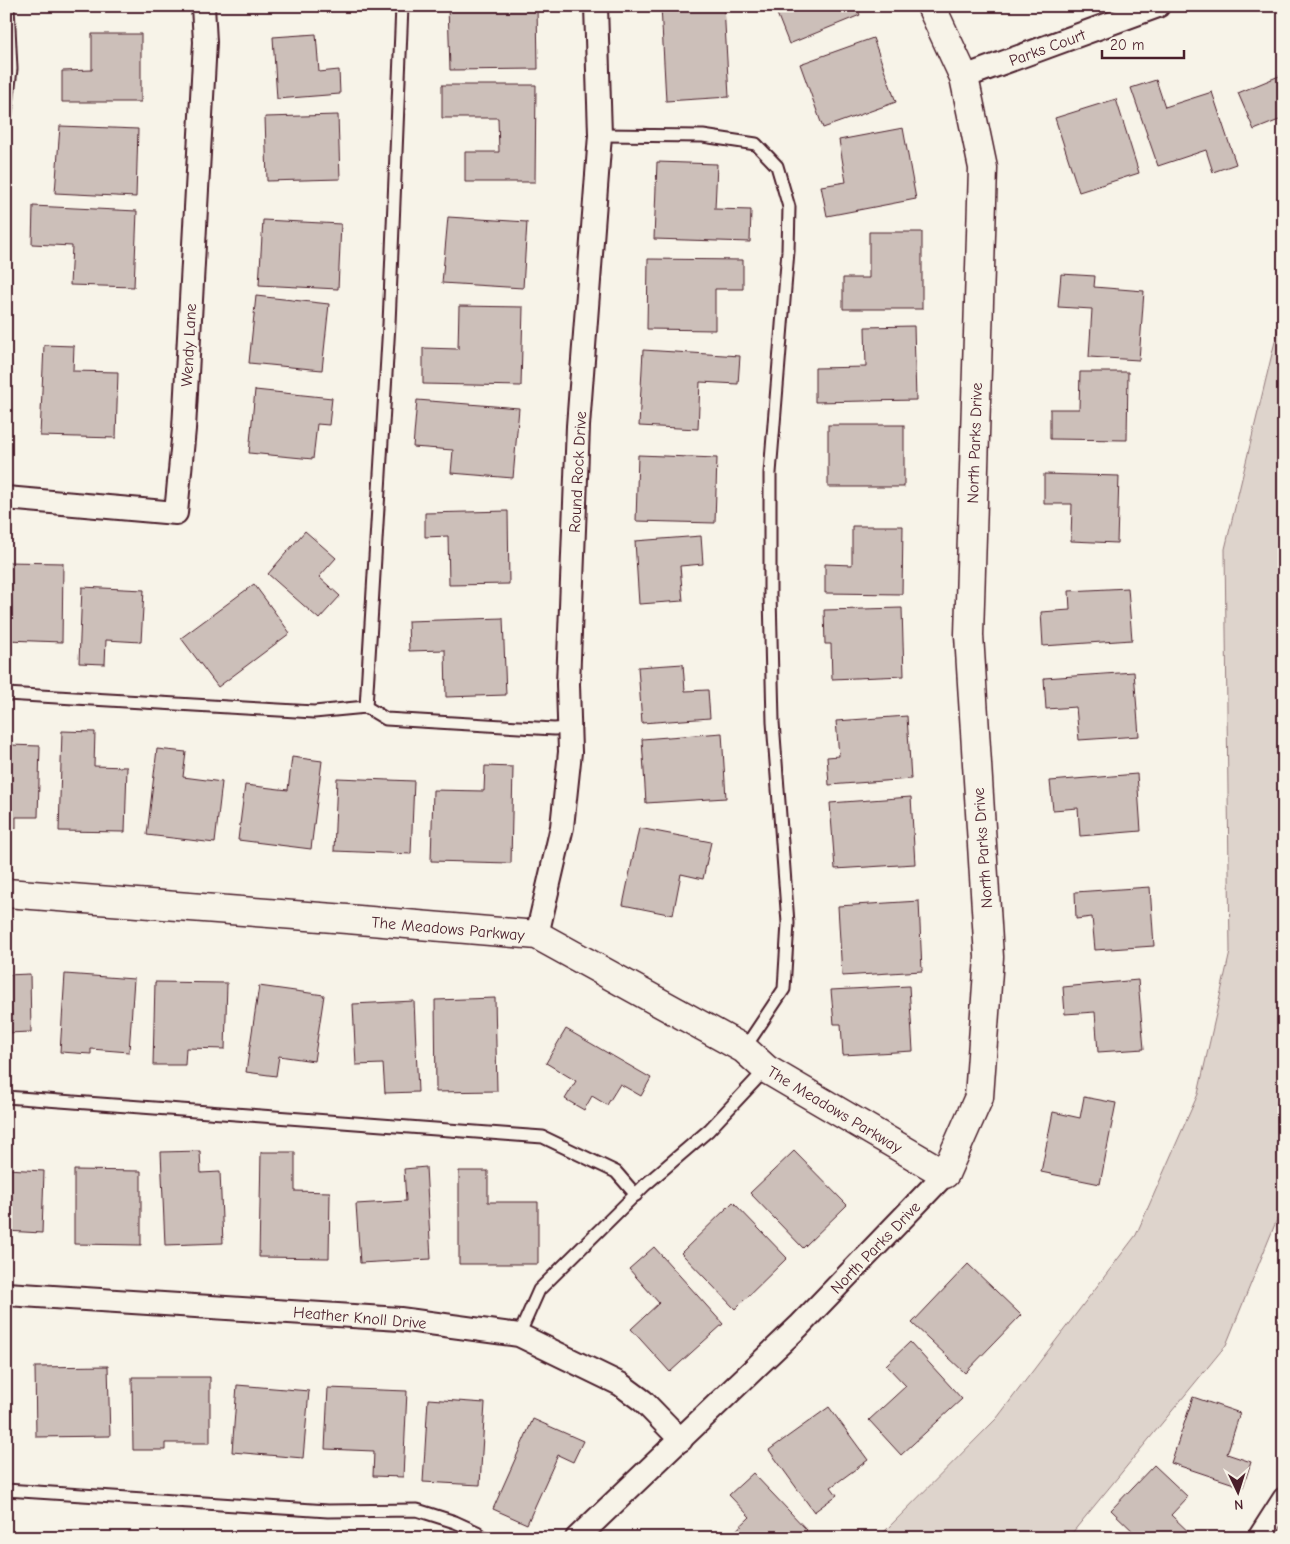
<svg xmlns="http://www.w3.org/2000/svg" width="1290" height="1544" font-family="'Comic Neue',sans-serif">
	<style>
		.green { fill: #ded4cc; stroke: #947a7c }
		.building { fill: #ccbfb9; stroke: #4a1f2b }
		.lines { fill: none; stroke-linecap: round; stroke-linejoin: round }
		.service-casing { stroke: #4a1f2b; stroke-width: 15 }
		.minor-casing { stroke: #4a1f2b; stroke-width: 26 }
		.tertiary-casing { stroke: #4a1f2b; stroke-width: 31 }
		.service { stroke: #f7f3e8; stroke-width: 11 }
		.minor { stroke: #f7f3e8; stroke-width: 22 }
		.tertiary { stroke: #f7f3e8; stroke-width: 28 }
		.labels { text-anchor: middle; stroke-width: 4; stroke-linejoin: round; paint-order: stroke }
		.street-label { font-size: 16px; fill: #4a1f2b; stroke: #f7f3e8 }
	</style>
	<rect width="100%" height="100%" fill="#f7f3e8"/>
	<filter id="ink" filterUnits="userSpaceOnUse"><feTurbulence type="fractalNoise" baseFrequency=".02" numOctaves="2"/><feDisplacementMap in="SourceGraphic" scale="10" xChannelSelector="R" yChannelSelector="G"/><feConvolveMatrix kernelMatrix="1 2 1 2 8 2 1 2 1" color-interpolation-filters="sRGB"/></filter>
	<g filter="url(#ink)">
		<polygon class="green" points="1284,304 1284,1202 1226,1345 1068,1538 878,1538 997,1418 1136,1235 1198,1094 1230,952 1225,549"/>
		<g class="building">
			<polygon points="448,6 537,6 538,69 450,70"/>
			<polygon points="661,6 724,6 729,97 666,101"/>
			<polygon points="774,6 856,6 860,15 789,44"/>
			<polygon points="92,34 141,34 141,102 62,102 62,71 92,70"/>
			<polygon points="316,34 319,72 339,70 340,94 277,99 273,37"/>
			<polygon points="873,38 896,102 823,128 800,64"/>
			<polygon points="1284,74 1284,118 1254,130 1238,93"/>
			<polygon points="1156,80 1165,107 1212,92 1236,164 1213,172 1206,150 1158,166 1131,88"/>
			<polygon points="442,85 536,85 535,182 465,182 465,152 499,152 498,118 442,118"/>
			<polygon points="1116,99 1139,173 1079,192 1055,118"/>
			<polygon points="338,115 340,179 267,181 265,117"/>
			<polygon points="60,126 138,129 136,197 55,193"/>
			<polygon points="903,128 916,199 827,216 821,186 846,182 839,140"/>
			<polygon points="657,162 717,164 715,209 751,210 750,242 654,239"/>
			<polygon points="33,206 137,211 134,287 70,285 72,246 32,244"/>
			<polygon points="448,217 527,222 523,288 442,283"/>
			<polygon points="263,220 341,224 338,289 259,285"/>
			<polygon points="869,232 922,232 922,309 843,309 843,278 869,278"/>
			<polygon points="648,259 743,260 743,289 715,289 715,330 647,329"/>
			<polygon points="1061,274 1095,276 1094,287 1144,291 1139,360 1089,357 1092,309 1058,307"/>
			<polygon points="256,296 329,304 322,370 249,363"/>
			<polygon points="459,306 523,307 521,386 423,384 423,348 458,349"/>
			<polygon points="914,326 916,400 815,402 815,368 866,367 865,327"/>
			<polygon points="44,345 74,346 73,371 118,372 116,438 40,436"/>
			<polygon points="643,350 740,356 738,384 700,382 698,429 639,426"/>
			<polygon points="1080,372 1128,372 1127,440 1050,439 1050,409 1079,409"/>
			<rect x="6" y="387" width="4" height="42"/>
			<polygon points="255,390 332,398 329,425 317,424 313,459 249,453"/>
			<polygon points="417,400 519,408 513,478 451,473 453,450 413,447"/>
			<rect x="828" y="425" width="76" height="62"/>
			<polygon points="638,455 717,458 715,523 636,521"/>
			<polygon points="1044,474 1119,476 1117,543 1071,541 1072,504 1044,504"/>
			<polygon points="508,511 509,584 449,585 448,536 425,537 425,513"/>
			<polygon points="852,526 903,526 902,594 825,593 825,564 852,565"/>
			<polygon points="305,531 336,558 319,577 340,596 319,619 268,574"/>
			<polygon points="701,536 703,564 680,566 683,601 639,604 635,541"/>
			<polygon points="6,562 63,563 62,642 6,640"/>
			<polygon points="254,584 290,633 218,687 181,638"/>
			<polygon points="82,587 144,590 141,642 106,640 105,664 79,663"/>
			<polygon points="1128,588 1132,640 1043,646 1041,612 1070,610 1069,591"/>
			<polygon points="902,608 904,676 832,679 831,644 825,644 824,610"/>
			<polygon points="503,618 506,695 446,697 445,650 409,651 408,621"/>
			<polygon points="683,664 685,691 708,690 710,718 642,723 638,667"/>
			<polygon points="1134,672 1139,736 1079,740 1076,707 1046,709 1044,678"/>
			<polygon points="907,716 911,779 829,785 827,757 839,756 836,721"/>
			<polygon points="62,731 95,732 94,766 127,767 125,832 59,831"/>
			<polygon points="722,733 726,798 646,803 642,739"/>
			<polygon points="9,745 40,746 38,817 16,817 16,828 6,827 6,770 8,770"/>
			<polygon points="157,749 186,752 183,777 222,782 215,843 147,835"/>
			<polygon points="292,757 322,761 311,849 238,840 245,785 288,790"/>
			<polygon points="485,766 513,767 511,863 431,861 433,790 484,791"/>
			<polygon points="1137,774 1141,831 1080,836 1078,808 1053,810 1050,781"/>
			<polygon points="337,778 414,781 411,854 334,851"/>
			<polygon points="911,797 915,864 835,869 830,803"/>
			<polygon points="639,828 711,842 703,879 681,874 673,915 623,905"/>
			<polygon points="1150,887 1154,946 1095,950 1092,917 1076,919 1075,892"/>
			<polygon points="919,901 922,971 842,976 838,906"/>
			<polygon points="30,974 31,1032 6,1033 6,975"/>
			<polygon points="65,974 134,979 129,1052 91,1049 91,1054 60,1052"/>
			<polygon points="1138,980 1144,1049 1098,1052 1095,1012 1065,1014 1063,987"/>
			<polygon points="155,982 227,983 225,1049 186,1048 185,1065 153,1065"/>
			<polygon points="259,986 324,995 314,1061 279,1056 276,1076 246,1072"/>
			<polygon points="909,986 913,1051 843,1055 841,1024 834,1024 831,990"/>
			<polygon points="495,998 497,1091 436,1092 435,1000"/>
			<polygon points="414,1001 418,1092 385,1093 383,1064 356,1065 353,1004"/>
			<polygon points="566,1029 651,1078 641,1096 620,1084 607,1105 592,1096 584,1110 565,1099 576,1081 546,1063"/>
			<polygon points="1084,1097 1116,1103 1100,1184 1041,1172 1053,1112 1080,1118"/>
			<polygon points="200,1151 201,1173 220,1172 223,1243 165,1245 161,1152"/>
			<polygon points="794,1151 847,1205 803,1248 750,1193"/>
			<polygon points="261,1152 295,1152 295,1191 330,1192 329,1258 259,1257"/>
			<polygon points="426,1167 431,1259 360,1263 356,1204 406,1201 404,1169"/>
			<polygon points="6,1169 44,1171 42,1233 6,1231"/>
			<polygon points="74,1170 141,1171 141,1245 74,1244"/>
			<polygon points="459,1171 488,1171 488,1202 538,1202 538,1264 459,1264"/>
			<polygon points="733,1202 787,1258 735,1309 681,1253"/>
			<polygon points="654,1247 723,1324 670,1372 631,1329 659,1303 629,1269"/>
			<polygon points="968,1264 1021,1315 965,1373 912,1323"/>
			<polygon points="1284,1311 1284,1325 1278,1321"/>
			<polygon points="910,1342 962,1399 901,1455 869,1420 906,1386 886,1365"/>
			<polygon points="6,1361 11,1361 6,1418"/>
			<polygon points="108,1366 110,1436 36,1437 35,1367"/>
			<polygon points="132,1377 210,1377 210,1443 165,1443 165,1450 133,1450"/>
			<polygon points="237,1385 309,1391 303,1458 232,1452"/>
			<polygon points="328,1388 407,1391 403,1477 373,1476 374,1451 325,1449"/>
			<polygon points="1193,1397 1240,1413 1227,1454 1251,1462 1243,1487 1171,1463"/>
			<polygon points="428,1399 485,1403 480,1485 423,1482"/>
			<polygon points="829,1407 868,1460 831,1487 837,1495 814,1512 769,1450"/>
			<polygon points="533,1419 583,1441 573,1462 558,1455 527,1524 493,1509"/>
			<polygon points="1154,1465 1188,1497 1171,1515 1195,1538 1138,1538 1139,1537 1111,1510"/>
			<polygon points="753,1473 807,1530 799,1538 728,1538 750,1517 729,1495"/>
		</g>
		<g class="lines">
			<defs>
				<g id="service">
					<polyline points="6,114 11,69 8,6"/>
					<polyline points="600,135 703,136 756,144 777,166 789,207 788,251 770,473 770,595 773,722 788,923 784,989 744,1049"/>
					<polyline points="6,694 314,712 366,707 389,324 402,6"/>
					<polyline points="366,707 386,719 554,729 569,728"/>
					<polyline points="6,1097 543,1137 616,1172 636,1195"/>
					<polyline points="519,1335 539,1290 645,1185 709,1130 766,1069"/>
					<polyline points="6,1490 328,1511 417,1510 455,1522 477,1532 484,1538"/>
				</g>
				<g id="minor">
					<polyline points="964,77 1158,6"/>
					<polyline points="6,498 176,513 184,429 205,42 203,6"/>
					<polyline points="537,935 562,827 570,752 568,684 578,426 600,135 596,6"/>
					<polyline points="6,1294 400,1319 519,1335 620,1384 643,1401 681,1440"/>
					<polyline points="577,1538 799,1326 945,1174"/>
					<polyline points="1259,1538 1284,1499"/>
				</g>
				<polyline id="tertiary" points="6,893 347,919 537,935 744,1049 766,1069 945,1174 979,1097 989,957 969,635 983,168 964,77 931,6"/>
			</defs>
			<use href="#service" class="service-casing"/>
			<use href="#minor" class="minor-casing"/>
			<use href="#tertiary" class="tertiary-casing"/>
			<use href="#service" class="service"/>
			<use href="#minor" class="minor"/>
			<use href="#tertiary" class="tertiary"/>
		</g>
	</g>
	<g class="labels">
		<g class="street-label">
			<text transform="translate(1047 47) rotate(-20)" y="6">Parks Court</text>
			<text transform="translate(188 345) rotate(-87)" y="6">Wendy Lane</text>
			<text transform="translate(974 443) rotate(-88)" y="6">North Parks Drive</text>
			<text transform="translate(577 472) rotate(-87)" y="6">Round Rock Drive</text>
			<text transform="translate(982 848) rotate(-94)" y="6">North Parks Drive</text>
			<text transform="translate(448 928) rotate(5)" y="6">The Meadows Parkway</text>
			<text transform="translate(835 1109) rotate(31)" y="6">The Meadows Parkway</text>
			<text transform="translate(875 1247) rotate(-46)" y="6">North Parks Drive</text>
			<text transform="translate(360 1317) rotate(5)" y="6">Heather Knoll Drive</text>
		</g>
	</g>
	<rect width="1290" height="1544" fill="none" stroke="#f7f3e8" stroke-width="25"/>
	<rect x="12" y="12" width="1265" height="1519" fill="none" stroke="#4a1f2b" stroke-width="2" filter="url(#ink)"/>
	<g transform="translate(1238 1492) rotate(176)" stroke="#f7f3e8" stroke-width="4" paint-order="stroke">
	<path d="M0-4L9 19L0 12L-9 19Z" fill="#4a1f2b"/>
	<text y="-8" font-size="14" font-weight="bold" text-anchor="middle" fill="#4a1f2b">N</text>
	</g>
	<path d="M1102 50v8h82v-8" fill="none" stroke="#4a1f2b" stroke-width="2.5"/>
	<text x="1110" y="50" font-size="15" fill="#4a1f2b" stroke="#f7f3e8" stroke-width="4" paint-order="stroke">20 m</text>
</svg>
